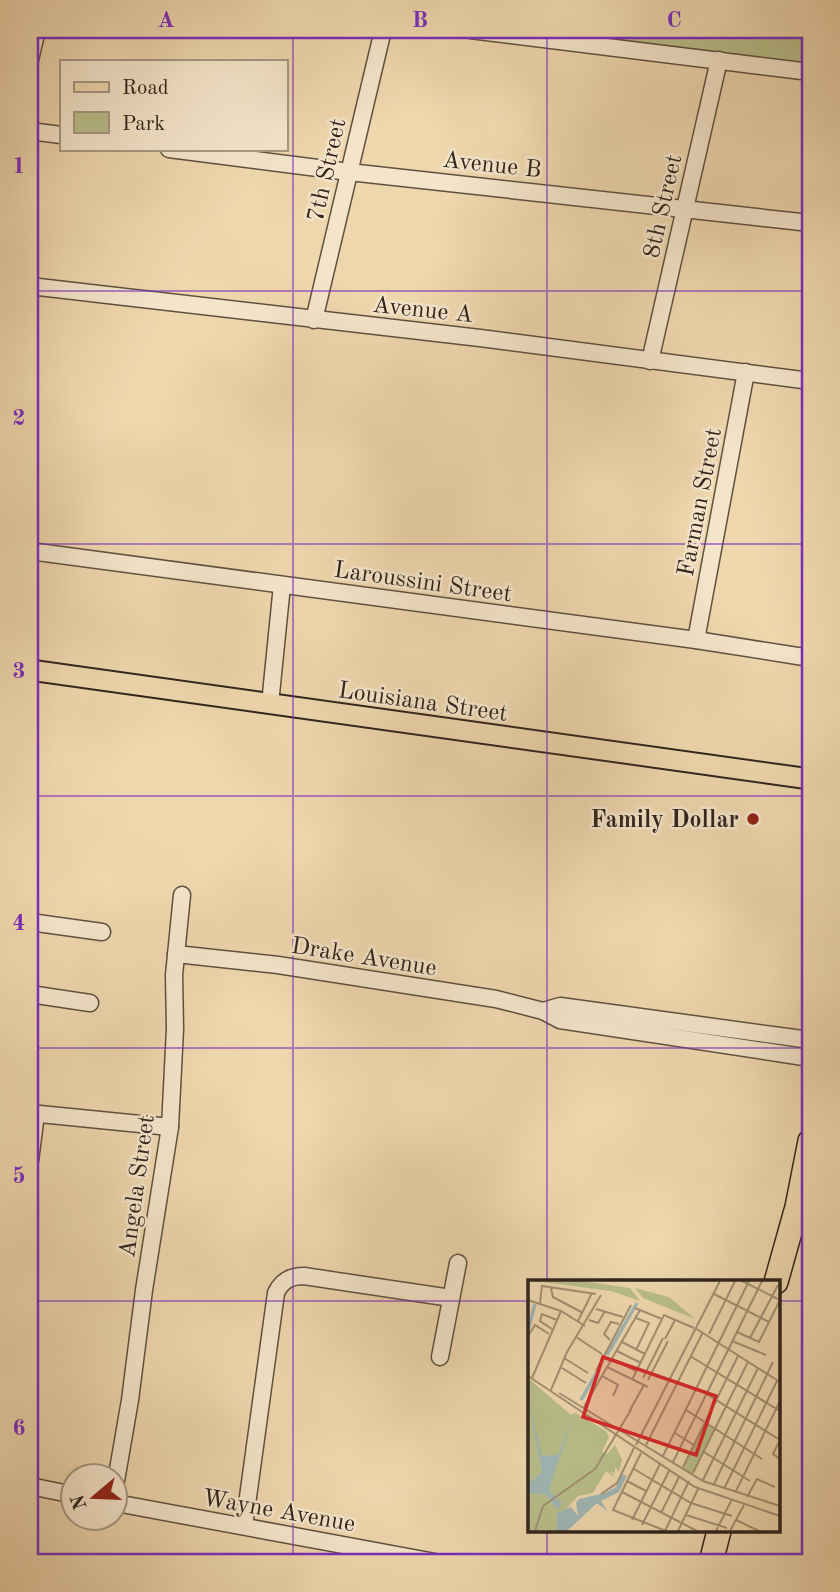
<svg xmlns="http://www.w3.org/2000/svg" width="840" height="1592" font-family="'Old Standard TT',serif">
	<style>
		.green { fill: #b8be8a; stroke: #747153; stroke-width: 2 }
		.lines { fill: none; stroke-linecap: round; stroke-linejoin: round }
		.minor-casing { stroke: #605040; stroke-width: 19 }
		.major-casing { stroke: #31241c; stroke-width: 23 }
		.highway-casing { stroke: #31241c; stroke-width: 26 }
		.minor { stroke: #f4e4ca; stroke-width: 16 }
		.major { stroke: #eed6ad; stroke-width: 19 }
		.highway { stroke: #eed6ad; stroke-width: 23 }
		.grid { fill: none; stroke: #7b2cbf; stroke-width: 2; stroke-opacity: 0.55 }
		.poi-dot { fill: #8f2418; stroke: #f4e4ca; stroke-width: 2.5 }
		.labels { text-anchor: middle; stroke-width: 5; stroke-linejoin: round; paint-order: stroke }
		.street-label { font-size: 24px; fill: #31241c; stroke: #f4e4ca }
		.poi-label { font-size: 24px; font-weight: bold; fill: #31241c; stroke: #f4e4ca; text-anchor: end }
		.inset-river { fill: none; stroke: #9fb6b5; stroke-width: 3.5 }
		.inset-road { fill: none; stroke: #a28f73; stroke-width: 2 }
		.view { fill: #d62828; fill-opacity: 0.15; stroke: #d62828; stroke-width: 3.5 }
		.inset-edge { fill: none; stroke: #31241c; stroke-width: 3.5 }
		.neatline { fill: none; stroke: #7b2cbf; stroke-width: 2.5 }
		.grid-label { font-size: 23px; text-anchor: middle; font-weight: bold; fill: #7b2cbf }
	</style>
	<rect width="100%" height="100%" fill="#eed6ad"/>
	<filter id="stains"><feTurbulence type="fractalNoise" baseFrequency=".00286" numOctaves="4"/><feColorMatrix values="0 0 0 0 .2 0 0 0 0 .09 0 0 0 0 .02 0 0 0 .5 -.17"/></filter>
	<radialGradient id="worn" r=".72"><stop offset=".6" stop-color="#630" stop-opacity="0"/><stop offset="1" stop-color="#630" stop-opacity=".3"/></radialGradient>
	<polygon class="green" points="470,30 810,30 810,72"/>
	<g class="lines">
		<defs>
			<g id="minor">
				<polyline points="470,30 810,72"/>
				<polyline points="30,60 37,30"/>
				<polyline points="30,131 61,135"/>
				<polyline points="169,149 349,172 810,223"/>
				<polyline points="30,286 480,338 810,381"/>
				<polyline points="314,320 383,30"/>
				<polyline points="650,361 719,60"/>
				<polyline points="30,551 696,640 810,658"/>
				<polyline points="696,640 746,372"/>
				<polyline points="270,704 282,585"/>
				<polyline points="30,922 102,932"/>
				<polyline points="176,954 278,965 496,999 543,1011 560,1020 810,1058"/>
				<polyline points="30,994 90,1003"/>
				<polyline points="543,1011 560,1006 810,1040"/>
				<polyline points="30,1113 170,1127"/>
				<polyline points="30,1161 36,1114"/>
				<polyline points="440,1357 458,1263"/>
				<polyline points="116,1481 130,1400 144,1290 170,1127 175,1029 174,975 182,895"/>
				<polyline points="30,1486 74,1495"/>
				<polyline points="116,1503 435,1562"/>
				<path d="M 244,1526 L 276,1293 C 282,1280 291,1276 304,1276 L 451,1298"/>
			</g>
			<polyline id="major" points="30,670 810,779"/>
			<g id="highway">
				<polyline points="776,1282 797,1207 810,1141"/>
				<polyline points="711,1562 719,1531"/>
			</g>
		</defs>
		<use href="#minor" class="minor-casing"/>
		<use href="#major" class="major-casing"/>
		<use href="#highway" class="highway-casing"/>
		<use href="#minor" class="minor"/>
		<use href="#major" class="major"/>
		<use href="#highway" class="highway"/>
	</g>
	<path class="grid" d="M 293,30 L 293,1562M 547,30 L 547,1282M 30,291 L 810,291M 30,544 L 810,544M 30,796 L 810,796M 30,1048 L 810,1048M 30,1301 L 530,1301M 779,1301 L 810,1301M 547,1531 L 547,1562"/>
	<circle class="poi-dot" cx="753" cy="819" r="7"/>
	<g class="labels">
		<g class="street-label">
			<text transform="translate(492 164) rotate(6)" y="8">Avenue B</text>
			<text transform="translate(326 170) rotate(-77)" y="8">7th Street</text>
			<text transform="translate(662 206) rotate(-77)" y="8">8th Street</text>
			<text transform="translate(423 309) rotate(6)" y="8">Avenue A</text>
			<text transform="translate(699 502) rotate(-79)" y="8">Farman Street</text>
			<text transform="translate(423 581) rotate(8)" y="8">Laroussini Street</text>
			<text transform="translate(423 701) rotate(8)" y="8">Louisiana Street</text>
			<text transform="translate(364 956) rotate(9)" y="8">Drake Avenue</text>
			<text transform="translate(136 1186) rotate(-82)" y="8">Angela Street</text>
			<text transform="translate(279 1510) rotate(10)" y="8">Wayne Avenue</text>
		</g>
		<g class="poi-label">
			<text x="739" y="827">Family Dollar</text>
		</g>
	</g>
	<g transform="translate(528 1280)">
		<rect width="252" height="252" fill="#eed6ad"/>
		<path d="M 8,1 L 54,1 L 102,8 L 112,21 L 83,11 ZM 107,8 L 141,17 L 167,39 L 115,18 ZM 0,98 L 43,135 L 48,133 L 78,151 L 81,157 L 74,172 L 79,174 L 87,165 L 94,180 L 91,192 L 87,187 L 87,194 L 83,191 L 86,197 L 78,191 L 65,213 L 50,216 L 36,231 L 29,251 L 0,251 ZM 177,143 L 187,149 L 164,195 L 155,189 Z" fill="#b8be8a"/>
		<path d="M 0,120 L 14,176 L 30,175 L 47,132 L 22,205 L 22,212 L 34,223 L 30,230 L 18,215 L 0,213 L 0,204 L 14,192 ZM 94,194 L 99,196 L 91,212 L 73,221 L 80,232 L 69,223 L 39,251 L 29,251 L 29,233 L 43,227 L 50,236 L 48,223 L 51,219 L 77,213 L 88,207 Z" fill="#9fb6b5"/>
		<path class="inset-river" d="M 0,50 L 7,24M 79,75 L 109,23M 53,120 L 69,92"/>
		<path class="inset-road" d="M 23,8 L 25,17 L 55,33M 186,14 L 241,42M 0,20 L 33,31 L 57,46M 12,23 L 14,6 L 68,14M 107,28 L 134,39M 68,29 L 95,37M 108,38 L 121,43 L 108,70M 61,40 L 70,43 L 77,31M 50,41 L 64,13M 167,48 L 252,102M 24,49 L 12,41 L 14,34 L 29,40M 209,52 L 231,62 L 252,20 L 214,1M 181,54 L 207,1M 0,56 L 7,45 L 21,54M 48,57 L 74,74M 222,58 L 250,5M 137,59 L 147,40M 82,60 L 76,54 L 83,42 L 91,44M 204,61 L 238,75M 94,62 L 117,74M 89,71 L 113,83M 162,76 L 252,131M 36,78 L 60,93M 84,79 L 108,91M 79,87 L 120,107M 34,88 L 58,103M 68,91 L 103,25M 0,96 L 167,207 L 252,236M 74,96 L 90,105 L 85,116M 4,98 L 33,31M 115,98 L 135,58M 104,100 L 136,35 L 166,48M 120,100 L 140,61M 169,108 L 252,160M 23,110 L 39,72 L 73,15M 31,113 L 175,201 L 252,226M 56,127 L 112,30M 158,130 L 234,179M 101,132 L 116,105M 147,153 L 166,165M 252,160 L 245,174 L 252,179M 108,165 L 192,1M 118,165 L 175,52M 176,172 L 222,201M 113,173 L 85,230 L 138,251M 135,176 L 221,1M 145,182 L 234,1M 155,187 L 210,76M 106,189 L 163,223 L 204,236M 165,193 L 220,82M 175,200 L 230,88M 99,201 L 118,211M 186,204 L 245,82M 196,209 L 249,101M 208,211 L 252,121M 94,212 L 169,251M 73,214 L 89,203 L 106,168M 219,217 L 229,199 L 247,207M 133,233 L 151,197M 158,235 L 199,248M 104,240 L 132,184M 208,240 L 231,251M 114,245 L 141,191M 7,251 L 15,226 L 67,189 L 103,130M 137,251 L 161,201M 150,251 L 170,209M 188,251 L 204,219M 202,251 L 216,225"/>
		<path class="view" d="M 75,77 L 188,116 L 168,175 L 55,137 Z"/>
		<rect width="252" height="252" class="inset-edge"/>
	</g>
	<rect width="840" height="1592" fill="none" stroke="#eed6ad" stroke-width="77"/>
	<rect x="60" y="60" width="228" height="91" fill="#f4e4ca" stroke="#a69784" stroke-width="2"/>
	<rect x="74" y="82" width="35" height="10" fill="#eed6ad" stroke="#a69784" stroke-width="2"/>
	<text x="122" y="94" font-size="21" fill="#31241c">Road</text>
	<rect x="74" y="112" width="35" height="21" fill="#b8be8a" stroke="#a69784" stroke-width="2"/>
	<text x="122" y="130" font-size="21" fill="#31241c">Park</text>
	<g transform="translate(94 1497) rotate(251)"><circle r="33" fill="#f4e4ca" stroke="#a69784" stroke-width="2"/>
	<path d="M0-5L12 26L0 18L-12 26Z" fill="#8f2418"/>
	<text y="-10" font-size="19" font-weight="bold" text-anchor="middle" fill="#31241c">N</text>
	</g>
	<rect x="38" y="38" width="764" height="1516" class="neatline"/>
	<g class="grid-label">
		<text x="166" y="27">A</text>
		<text x="420" y="27">B</text>
		<text x="674" y="27">C</text>
		<text x="19" y="173">1</text>
		<text x="19" y="425">2</text>
		<text x="19" y="678">3</text>
		<text x="19" y="930">4</text>
		<text x="19" y="1183">5</text>
		<text x="19" y="1435">6</text>
	</g>
	<rect width="100%" height="100%" filter="url(#stains)"/>
	<rect width="100%" height="100%" fill="url(#worn)"/>
</svg>
